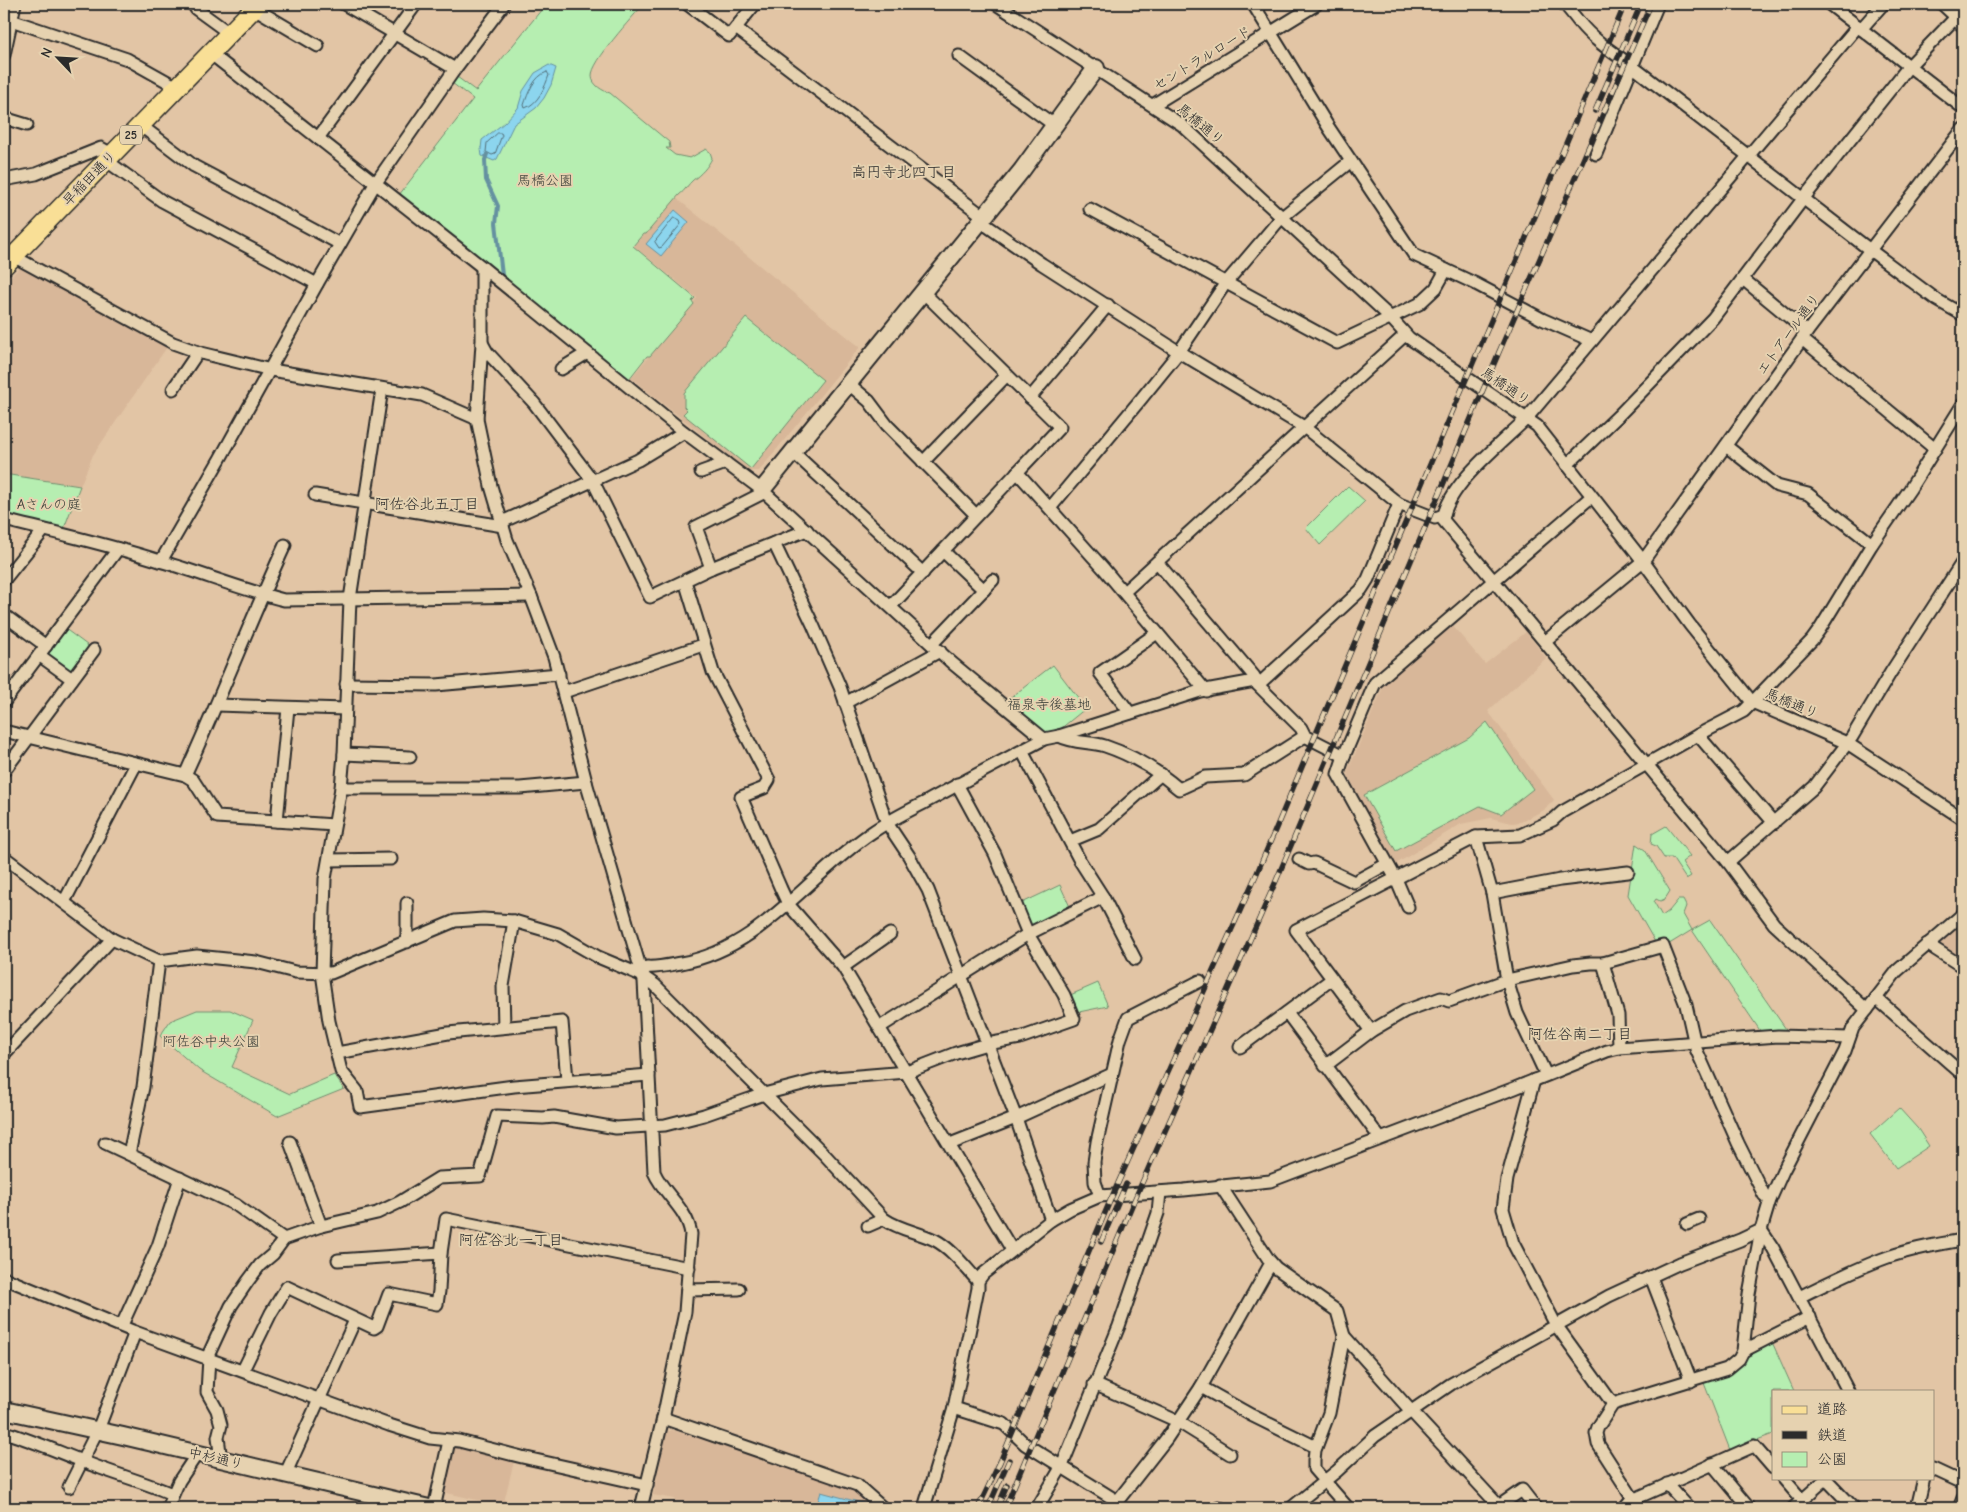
<svg xmlns="http://www.w3.org/2000/svg" width="1967" height="1512" font-family="'Comic Neue','Klee One',sans-serif">
	<style>
		.built { fill: #d8b799 }
		.green { fill: #b6eeb1; stroke: #708c6e }
		.water { fill: #8cd5ee; stroke: #6591a0 }
		.lines { fill: none; stroke-linecap: round; stroke-linejoin: round }
		.shore { stroke: #526f79; stroke-width: 1 }
		.stream { stroke: #6591a0; stroke-width: 4 }
		.street-casing { stroke: #2b2b2b; stroke-width: 15 }
		.secondary-casing { stroke: #2b2b2b; stroke-width: 20 }
		.primary-casing { stroke: #2b2b2b; stroke-width: 21 }
		.street { stroke: #e6d2b0; stroke-width: 11 }
		.secondary { stroke: #e6d2b0; stroke-width: 16 }
		.primary { stroke: #f9df96; stroke-width: 18 }
		.rail-casing { stroke: #2b2b2b; stroke-width: 5.5 }
		.rail { stroke: #e6d2b0; stroke-width: 4; stroke-dasharray: 11; stroke-linecap: butt }
		.labels { text-anchor: middle; stroke-width: 4; stroke-linejoin: round; paint-order: stroke }
		.shield { fill: #e6d2b0; stroke: #635d53; stroke-width: 1 }
		.shield-label { font-size: 12px; font-weight: bold; fill: #2b2b2b }
		.street-label { font-size: 14px; fill: #2b2b2b; stroke: #e6d2b0 }
		.park-label { font-size: 14px; fill: #393e38; stroke: #e6d2b0 }
		.neighbourhood-label { font-size: 15px; fill: #2b2b2b; stroke: #e6d2b0 }
	</style>
	<rect width="100%" height="100%" fill="#e2c5a5"/>
	<filter id="ink" filterUnits="userSpaceOnUse"><feTurbulence type="fractalNoise" baseFrequency=".02" numOctaves="2"/><feDisplacementMap in="SourceGraphic" scale="10" xChannelSelector="R" yChannelSelector="G"/><feConvolveMatrix kernelMatrix="1 2 1 2 8 2 1 2 1" color-interpolation-filters="sRGB"/></filter>
	<g filter="url(#ink)">
		<g class="built">
			<polygon points="675,197 860,347 759,471 748,471 631,378 697,298 634,246"/>
			<polygon points="22,266 167,347 93,455 80,486 4,474 4,282"/>
			<polygon points="1451,624 1485,664 1526,632 1546,658 1488,711 1554,800 1544,810 1521,822 1512,823 1491,818 1461,824 1394,865 1347,773 1384,685"/>
			<polygon points="1963,922 1963,963 1936,945"/>
			<polygon points="672,1430 854,1487 872,1508 673,1508 675,1499 653,1495 667,1432"/>
			<polygon points="457,1446 514,1461 503,1506 443,1492 452,1450"/>
		</g>
		<g class="green">
			<path d="M 546,4 L 644,4 C 633,16 591,62 592,76 C 592,85 603,91 610,93 L 669,142 L 670,148 L 666,148 L 675,155 L 690,158 L 706,149 L 710,152 L 712,158 C 708,167 701,174 693,180 C 688,184 685,191 679,195 L 646,234 L 643,234 L 633,246 L 695,298 L 692,301 L 694,304 L 650,356 L 647,356 L 629,379 L 399,195 L 473,99 L 452,83 L 457,77 L 476,91 Z"/>
			<polygon points="746,318 823,380 751,469 683,414 687,410 684,407 684,393"/>
			<polygon points="4,474 80,486 63,531 4,516"/>
			<polygon points="1348,486 1365,501 1320,545 1306,528"/>
			<polygon points="64,628 91,648 71,675 44,655"/>
			<polygon points="1053,665 1086,708 1059,730 1041,733 1005,702"/>
			<polygon points="1487,722 1533,789 1501,814 1480,806 1396,851 1364,795 1469,738"/>
			<polygon points="1666,826 1690,856 1682,862 1691,876 1686,879 1672,858 1664,858 1656,846 1651,844 1652,834"/>
			<polygon points="1636,844 1645,850 1670,891 1665,899 1660,901 1656,899 1654,902 1662,916 1669,911 1678,900 1683,900 1686,906 1683,914 1692,930 1710,920 1788,1032 1761,1032 1692,930 1666,946 1655,942 1628,895"/>
			<polygon points="1060,885 1071,909 1031,927 1020,904"/>
			<polygon points="1098,983 1108,1006 1074,1013 1068,996"/>
			<polygon points="197,1010 230,1010 253,1020 232,1067 290,1094 334,1075 344,1089 277,1116 199,1070 160,1036 170,1021"/>
			<polygon points="1899,1108 1918,1129 1929,1146 1896,1168 1870,1134"/>
			<polygon points="1772,1342 1794,1391 1773,1391 1773,1434 1730,1450 1704,1383 1729,1373 1746,1353"/>
		</g>
		<g class="water">
			<polygon points="549,65 556,68 551,85 544,98 536,108 514,124 497,159 494,161 482,156 481,149 482,140 504,123 518,108 523,91 535,73"/>
			<polygon points="675,210 689,222 661,256 646,244"/>
			<polygon points="821,1492 866,1504 865,1508 816,1508"/>
		</g>
		<g class="lines">
			<g class="shore">
				<path d="M 547,72 L 549,75 C 545,87 538,104 525,108 L 524,105 C 528,93 534,76 547,72 Z"/>
				<polygon points="498,133 501,133 502,135 495,154 492,155 486,152 487,143"/>
				<polygon points="674,218 680,221 681,224 662,247 659,248 655,242"/>
			</g>
			<polyline class="stream" points="487,154 485,160 486,180 498,206 496,223 502,275"/>
			<defs>
				<g id="street">
					<polyline points="193,4 196,9 229,33"/>
					<polyline points="344,4 455,69"/>
					<polyline points="687,4 729,36 755,4"/>
					<polyline points="996,4 1182,125 1390,317 1409,338 1537,426 1643,561 1690,625 1752,702 1847,743 1963,819"/>
					<polyline points="1253,4 1329,128 1414,255 1474,283 1542,319 1592,341"/>
					<path d="M 1564,4 C 1570,10 1574,16 1579,22 C 1593,40 1614,53 1632,66 L 1870,250 L 1937,300 L 1963,315"/>
					<polyline points="1829,4 1963,108"/>
					<polyline points="1942,4 1956,17"/>
					<polyline points="254,8 318,46"/>
					<polyline points="11,20 127,59 177,87"/>
					<path d="M 1858,26 L 1527,418 C 1502,443 1447,485 1443,520 L 1728,862 L 1774,924 L 1867,1010"/>
					<polyline points="736,28 983,216"/>
					<polyline points="1861,29 1883,4"/>
					<polyline points="210,53 482,267 684,432 762,490 952,663 1044,739"/>
					<polyline points="4,55 15,4"/>
					<polyline points="959,56 1054,125"/>
					<polyline points="1153,105 1317,4"/>
					<polyline points="4,118 27,125"/>
					<polyline points="140,125 194,166 340,244"/>
					<polyline points="318,138 416,4"/>
					<polyline points="1596,154 1658,4"/>
					<polyline points="107,161 162,201 317,284"/>
					<polyline points="4,180 36,174 101,148 112,154"/>
					<polyline points="1090,209 1337,343 1419,304 1436,288 1446,270"/>
					<polyline points="980,221 1042,264 1179,352 1304,427 1399,504 1368,579 1361,590 1258,685"/>
					<polyline points="13,256 173,343 201,353 271,370 422,395 477,419"/>
					<path d="M 482,267 L 482,343 L 477,419 L 491,486 L 507,540 L 531,596 L 554,657 L 586,782 L 644,981 L 654,1172 C 664,1195 687,1208 691,1234 L 685,1312 L 663,1418 L 641,1508"/>
					<polyline points="1743,279 1807,332"/>
					<polyline points="1802,339 1935,449"/>
					<polyline points="482,343 487,352 534,403 593,481 650,597 711,568 807,530"/>
					<polyline points="561,369 587,353"/>
					<polyline points="849,384 869,401 887,425 976,515"/>
					<polyline points="173,389 198,352"/>
					<polyline points="382,389 350,599 344,754 341,788 325,879 322,973 329,1021 341,1071 357,1091 360,1107 514,1086 649,1075"/>
					<polyline points="1030,398 1108,305"/>
					<polyline points="1726,446 1777,486 1808,494 1872,544"/>
					<polyline points="793,452 923,573"/>
					<polyline points="923,462 1007,375"/>
					<polyline points="1567,465 1618,416 1713,318 1803,199 1909,66 1963,10"/>
					<polyline points="701,472 726,463"/>
					<polyline points="1017,472 1104,569 1206,691"/>
					<polyline points="315,495 503,526"/>
					<polyline points="1399,504 1435,518 1444,515"/>
					<polyline points="1051,507 1141,399 1179,352 1225,284 1281,218 1351,161"/>
					<path d="M 4,520 C 57,533 111,545 163,562 C 204,574 243,590 284,600 L 531,596"/>
					<polyline points="502,522 638,460 684,432"/>
					<polyline points="774,543 813,625 840,687 887,823 909,856 928,890 1016,1118 1051,1220"/>
					<polyline points="943,551 984,590"/>
					<polyline points="161,561 220,459 317,284 375,184 455,69 504,4"/>
					<polyline points="1157,562 1254,676 1258,685 1301,728 1305,736 1344,756"/>
					<polyline points="711,568 696,527 765,492"/>
					<polyline points="4,580 44,530"/>
					<polyline points="685,581 713,672 769,780 764,788 741,797 781,889 788,904 843,967 1012,1250"/>
					<polyline points="1124,592 1405,335"/>
					<polyline points="891,606 1060,427 923,292"/>
					<polyline points="4,615 46,646"/>
					<polyline points="1546,641 1643,561 1807,332 1963,129"/>
					<polyline points="932,644 993,580"/>
					<polyline points="39,655 72,679"/>
					<polyline points="346,684 436,685 559,674"/>
					<polyline points="564,692 703,645"/>
					<polyline points="4,702 118,549"/>
					<polyline points="845,703 940,651"/>
					<polyline points="217,705 345,709"/>
					<polyline points="1130,713 1100,673 1157,633"/>
					<polyline points="4,731 185,775 193,780 217,817 334,825"/>
					<polyline points="1698,735 1774,823"/>
					<path d="M 1059,736 C 1074,744 1090,741 1105,746 C 1132,755 1157,770 1179,789 L 1205,777 L 1244,775 L 1305,736"/>
					<polyline points="1022,751 1080,861 1103,897 1135,959"/>
					<polyline points="344,754 410,757"/>
					<polyline points="4,771 94,650"/>
					<path d="M 185,775 C 220,699 250,621 285,545"/>
					<polyline points="341,788 520,788 586,782"/>
					<polyline points="277,821 288,708"/>
					<polyline points="1476,837 1492,893 1507,980 1517,1013 1546,1075"/>
					<polyline points="1070,841 1099,829 1161,774"/>
					<path d="M 4,857 L 112,939 L 159,961 L 197,956 L 256,962 L 295,972 L 331,973 L 455,921 L 483,919 L 514,921 L 558,934 L 598,957 L 641,975 L 655,985 L 824,1154 L 884,1219 C 900,1230 918,1232 935,1240 C 952,1249 965,1267 978,1281"/>
					<polyline points="1299,859 1309,864 1314,863 1354,882 1387,864"/>
					<polyline points="329,860 391,859"/>
					<polyline points="1728,862 1814,787 1852,737 1891,672 1963,561"/>
					<polyline points="1492,893 1560,880 1628,872"/>
					<polyline points="64,902 136,764"/>
					<polyline points="407,903 407,942"/>
					<polyline points="1408,907 1396,879 1338,774 1344,756 1375,683 1591,497"/>
					<polyline points="1927,944 1963,967"/>
					<polyline points="1603,963 1618,1015 1619,1048"/>
					<polyline points="843,967 890,934"/>
					<path d="M 641,975 L 647,967 C 658,968 669,965 681,963 C 761,949 807,876 871,833 C 888,821 906,812 924,803 C 964,781 1004,760 1044,739 L 1059,736 L 1200,691 L 1255,681"/>
					<polyline points="1876,998 1960,1072 1963,1068"/>
					<polyline points="1287,1013 1380,1138"/>
					<polyline points="504,1027 503,986 514,921"/>
					<polyline points="880,1027 1028,934 1103,897"/>
					<polyline points="1371,1031 1296,930 1476,837 1520,835 1553,820 1562,812 1698,735 1744,711 1812,640 1820,629 1872,544 1910,489 1963,404"/>
					<polyline points="1240,1047 1332,979"/>
					<polyline points="337,1053 448,1033 562,1022 567,1080"/>
					<polyline points="4,1054 112,939"/>
					<polyline points="1325,1066 1371,1031 1405,1011 1441,998 1449,1001 1507,980 1573,965 1591,963 1603,963 1663,946 1686,1005 1696,1049 1738,1143 1764,1195 1770,1200"/>
					<polyline points="1534,1080 1507,1179 1503,1209 1513,1243 1556,1325 1613,1404"/>
					<polyline points="290,1142 321,1226"/>
					<polyline points="105,1143 236,1205 284,1239"/>
					<polyline points="950,1144 1016,1118 1112,1074"/>
					<polyline points="129,1154 143,1087 159,961"/>
					<polyline points="1220,1185 1269,1260 1276,1268 1337,1311 1344,1336 1329,1413 1315,1450 1314,1460 1314,1469 1348,1508"/>
					<polyline points="1100,1196 1095,1182 1094,1162 1097,1142 1120,1040 1128,1018 1200,981"/>
					<polyline points="1687,1224 1699,1219"/>
					<polyline points="868,1226 884,1219"/>
					<polyline points="1761,1230 1773,1248 1848,1391"/>
					<polyline points="338,1260 441,1253"/>
					<polyline points="1651,1277 1691,1381"/>
					<polyline points="4,1278 135,1332 389,1425 430,1438 459,1441 522,1457 647,1485"/>
					<polyline points="687,1290 739,1289"/>
					<path d="M 1799,1297 C 1828,1283 1857,1268 1888,1257 C 1912,1249 1938,1244 1963,1240"/>
					<polyline points="122,1325 158,1246 180,1178"/>
					<polyline points="1344,1336 1411,1411 1499,1506"/>
					<polyline points="1743,1351 1810,1317"/>
					<polyline points="207,1358 231,1306 248,1281 260,1265 273,1254 284,1239 321,1226 377,1213 400,1202 439,1178 480,1176 497,1116 543,1118 554,1117 616,1128 665,1125 704,1115 764,1094 822,1079 907,1072 956,1053 987,1044 1020,1038 1074,1019 1064,995 1028,934 995,854 957,784"/>
					<polyline points="209,1358 207,1392 217,1410 221,1425 218,1437 221,1460"/>
					<polyline points="243,1370 271,1313 287,1287 374,1328 377,1326 389,1294 437,1304 439,1291 441,1253 446,1219 689,1268"/>
					<polyline points="1094,1384 1177,1421 1230,1454"/>
					<polyline points="1201,1387 1251,1415 1316,1447"/>
					<polyline points="954,1408 1004,1424 1025,1444 1117,1501"/>
					<polyline points="663,1418 857,1485 883,1508"/>
					<path d="M 4,1432 C 35,1441 65,1455 95,1466 C 121,1476 147,1483 172,1494"/>
					<polyline points="1712,1464 1749,1508"/>
					<polyline points="1933,1469 1963,1483"/>
					<polyline points="285,1475 355,1320"/>
					<polyline points="1783,1478 1802,1500"/>
					<polyline points="1826,1479 1854,1508"/>
					<polyline points="1667,1484 1689,1508"/>
					<polyline points="69,1487 99,1427 135,1332"/>
					<polyline points="1634,1500 1598,1444 1596,1433 1598,1427 1613,1404 1727,1369 1739,1359 1743,1351 1749,1294 1761,1230 1770,1200 1783,1171 1845,1051 1853,1028 1897,971 1963,914"/>
					<polyline points="1218,1507 1220,1508"/>
					<polyline points="167,1508 179,1481 197,1454"/>
					<polyline points="434,1508 449,1441"/>
					<polyline points="924,1508 954,1408 978,1288 978,1281 983,1274 1051,1220 1070,1209 1100,1196 1184,1190 1270,1181 1515,1088 1607,1051 1619,1048 1778,1036 1849,1038"/>
					<polyline points="1037,1508 1062,1466 1119,1326 1158,1213 1160,1192"/>
					<polyline points="1112,1508 1167,1438 1201,1387 1271,1263"/>
					<polyline points="1291,1508 1337,1471 1375,1436 1451,1384 1609,1296 1680,1263 1740,1240 1761,1230"/>
					<polyline points="1496,1508 1522,1490 1536,1508"/>
					<polyline points="1624,1508 1630,1501 1754,1446 1773,1468"/>
					<polyline points="1793,1508 1827,1478"/>
					<polyline points="1917,1508 1924,1478"/>
					<polyline points="1959,1508 1963,1498"/>
				</g>
				<g id="secondary">
					<polyline points="1956,17 1963,23"/>
					<polyline points="762,490 1022,170 1096,68"/>
					<polyline points="4,1410 123,1436 429,1508"/>
				</g>
				<polyline id="primary" points="4,266 258,4"/>
			</defs>
			<use href="#street" class="street-casing"/>
			<use href="#secondary" class="secondary-casing"/>
			<use href="#primary" class="primary-casing"/>
			<use href="#street" class="street"/>
			<use href="#secondary" class="secondary"/>
			<use href="#primary" class="primary"/>
			<defs>
				<g id="rail">
					<polyline points="1595,111 1641,4"/>
					<polyline points="1101,1242 1126,1184"/>
					<polyline points="978,1508 1000,1462 1110,1201 1257,873 1625,4"/>
					<polyline points="988,1508 1009,1460"/>
					<polyline points="997,1508 1007,1485"/>
					<polyline points="1005,1508 1133,1203 1276,881 1499,352 1651,4"/>
				</g>
			</defs>
			<use href="#rail" class="rail-casing"/>
			<use href="#rail" class="rail"/>
		</g>
	</g>
	<g class="labels">
		<rect class="shield" x="120" y="125.5" width="22" height="19" rx="4"/>
		<g class="shield-label">
			<text x="131" y="139">25</text>
		</g>
		<g class="street-label">
			<text transform="translate(1202 58) rotate(-31)" y="5">セントラルロード</text>
			<text transform="translate(1201 124) rotate(40)" y="5">馬橋通り</text>
			<text transform="translate(89 178) rotate(-46)" y="5">早稲田通り</text>
			<text transform="translate(1788 334) rotate(-54)" y="5">エトアール通り</text>
			<text transform="translate(1506 386) rotate(34)" y="5">馬橋通り</text>
			<text transform="translate(1792 703) rotate(23)" y="5">馬橋通り</text>
			<text transform="translate(216 1458) rotate(13)" y="5">中杉通り</text>
		</g>
		<g class="park-label">
			<text x="545" y="185">馬橋公園</text>
			<text x="49" y="509">Aさんの庭</text>
			<text x="1049" y="709">福泉寺後墓地</text>
			<text x="211" y="1046">阿佐谷中央公園</text>
		</g>
		<g class="neighbourhood-label">
			<text x="904" y="177">高円寺北四丁目</text>
			<text x="427" y="509">阿佐谷北五丁目</text>
			<text x="1580" y="1039">阿佐谷南二丁目</text>
			<text x="511" y="1245">阿佐谷北一丁目</text>
		</g>
	</g>
	<rect width="1967" height="1512" fill="none" stroke="#e6d2b0" stroke-width="20"/>
	<rect x="10" y="10" width="1947" height="1492" fill="none" stroke="#2b2b2b" stroke-width="2" filter="url(#ink)"/>
	<rect x="1772" y="1390" width="162" height="90" fill="#e6d2b0" stroke="#9b8f7b"/>
	<rect x="1782" y="1406" width="25" height="8" fill="#f9df96" stroke="#9b8f7b"/>
	<text x="1817" y="1414" font-size="15" fill="#2b2b2b">道路</text>
	<rect x="1782" y="1431" width="25" height="8" fill="#2b2b2b" stroke="#9b8f7b"/>
	<text x="1817" y="1440" font-size="15" fill="#2b2b2b">鉄道</text>
	<rect x="1782" y="1452" width="25" height="15" fill="#b6eeb1" stroke="#9b8f7b"/>
	<text x="1817" y="1464" font-size="15" fill="#2b2b2b">公園</text>
	<g transform="translate(58 58) rotate(295)" stroke="#e6d2b0" stroke-width="4" paint-order="stroke">
	<path d="M0-4L9 19L0 12L-9 19Z" fill="#2b2b2b"/>
	<text y="-8" font-size="14" font-weight="bold" text-anchor="middle" fill="#2b2b2b">N</text>
	</g>
</svg>
